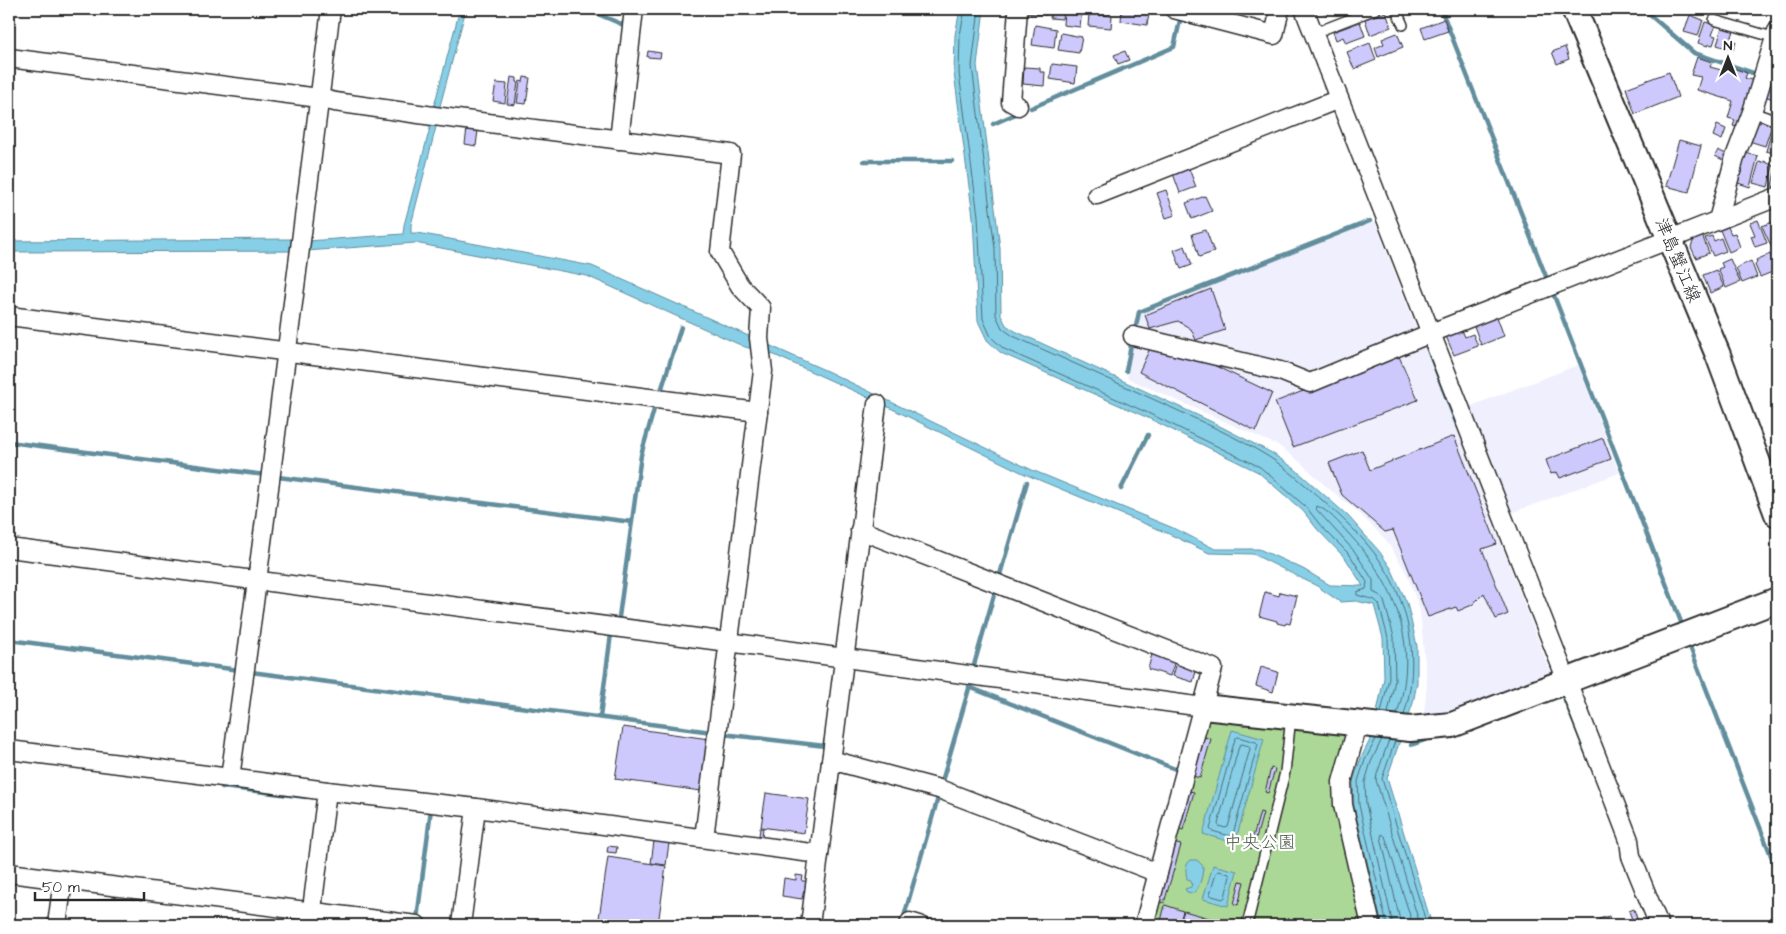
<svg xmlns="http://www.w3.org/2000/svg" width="1786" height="934" font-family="'Architects Daughter','Klee One',sans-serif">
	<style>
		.built { fill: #f0effe }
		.green { fill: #abd896; stroke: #6b8260 }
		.water { fill: #86cfe7; stroke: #628d9c }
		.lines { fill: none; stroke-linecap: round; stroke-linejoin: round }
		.shore { stroke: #4f6d76; stroke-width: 1 }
		.stream { stroke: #628d9c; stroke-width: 4.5 }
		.building { fill: #cdc9fc; stroke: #2b2b2b }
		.lane-casing { stroke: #2b2b2b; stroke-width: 12 }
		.street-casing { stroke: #2b2b2b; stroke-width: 21 }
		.secondary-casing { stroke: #2b2b2b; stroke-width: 28 }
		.lane { stroke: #fff; stroke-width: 9 }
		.street { stroke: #fff; stroke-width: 18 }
		.secondary { stroke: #fff; stroke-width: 24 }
		.labels { text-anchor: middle; stroke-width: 4.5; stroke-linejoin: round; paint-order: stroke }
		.street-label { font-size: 18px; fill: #2b2b2b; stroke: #fff }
		.park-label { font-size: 18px; fill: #515f4b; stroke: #fff }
	</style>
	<rect width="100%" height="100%" fill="#fff"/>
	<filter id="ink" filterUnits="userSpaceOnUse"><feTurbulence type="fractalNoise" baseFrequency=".02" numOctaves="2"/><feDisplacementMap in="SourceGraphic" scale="10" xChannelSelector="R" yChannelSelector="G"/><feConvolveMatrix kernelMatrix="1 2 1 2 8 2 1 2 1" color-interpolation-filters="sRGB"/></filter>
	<g filter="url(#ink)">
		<polygon class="built" points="1375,222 1450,414 1578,365 1619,473 1492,520 1552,676 1454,711 1424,713 1427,684 1420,611 1406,572 1386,540 1358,512 1328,488 1300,462 1279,446 1127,378 1140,313"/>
		<polygon class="green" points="1207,718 1347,731 1338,783 1366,925 1149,925"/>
		<g class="water">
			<polygon points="460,9 466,9 440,106 441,122 436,127 411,225 411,233 418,233 592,266 829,372 1032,470 1178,530 1215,549 1259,549 1303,569 1330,585 1363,586 1346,559 1317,529 1303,511 1258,472 1146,417 1001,353 987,340 978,321 973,217 954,73 955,35 960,9 984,9 977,65 1000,248 1001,315 1006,325 1015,331 1210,421 1272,453 1295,469 1348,516 1379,551 1391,568 1407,603 1417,646 1417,683 1413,703 1387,778 1432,925 1382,925 1354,806 1353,781 1361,758 1372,736 1384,678 1383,638 1374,605 1356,601 1340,602 1317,586 1253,554 1209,553 1167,533 1027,475 872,399 772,354 745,347 587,276 415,243 306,251 9,252 9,241 296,239 308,241 403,234 404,225 430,128 427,121 434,106"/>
			<polygon points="1232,730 1264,739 1235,843 1203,834"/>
			<path d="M 1191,860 L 1197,860 L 1203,866 C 1203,874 1200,889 1193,893 L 1187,892 L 1185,889 L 1191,887 L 1192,884 L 1190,880 L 1187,879 C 1186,872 1184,865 1191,860 Z"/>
			<polygon points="1213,865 1237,871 1228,906 1203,899"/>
		</g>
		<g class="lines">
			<g class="shore">
				<polyline points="965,9 960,35 959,73 978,216 983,319 991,337 1004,349 1148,413 1260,467 1306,507 1321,526 1350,555 1367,582 1366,589 1357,592 1357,595 1375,600 1379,604 1388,638 1389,678 1381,713"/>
				<path d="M 979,9 L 972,66 L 995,249 L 996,315 L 1002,328 L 1013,336 C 1064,359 1116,382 1168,406 C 1202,422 1237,437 1269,457 C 1288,469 1305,485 1322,500 C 1341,517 1360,534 1375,554 C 1410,599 1421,661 1404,715"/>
				<path d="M 1388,713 L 1395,680 L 1394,637 L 1384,601 L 1381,596 L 1373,592 L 1373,580 L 1355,552 L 1316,509 L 1317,506 C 1328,510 1340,524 1348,533 C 1396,584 1420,645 1397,714"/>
				<polygon points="1238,737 1256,742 1258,744 1233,834 1230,836 1212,831 1210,829 1235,739"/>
				<polyline points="1376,739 1365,760 1358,781 1359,805 1387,925"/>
				<polyline points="1382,739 1371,762 1365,782 1366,804 1393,925"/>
				<polyline points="1389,740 1377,774 1376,780 1420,925"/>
				<polyline points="1395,741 1382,779 1427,925"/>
				<polygon points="1242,744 1249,746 1250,749 1228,827 1225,828 1219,826 1218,824 1239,746"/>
				<polygon points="1219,871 1229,874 1230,876 1225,897 1223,899 1212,896 1210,894 1216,873"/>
				<polyline points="1401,925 1381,837 1382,834 1385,836 1413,925"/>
			</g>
			<g class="stream">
				<polyline points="586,9 626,26"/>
				<polyline points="1441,9 1547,279"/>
				<polyline points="1643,9 1694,53 1756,74"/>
				<polyline points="1772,78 1777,80"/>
				<polyline points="1031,108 1174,47 1181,16 1183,17"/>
				<polyline points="993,124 1018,113"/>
				<polyline points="864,161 952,161"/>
				<polyline points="1553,293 1681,622"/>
				<polyline points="1135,331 1139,312 1370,221"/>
				<polyline points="1425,342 1457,425"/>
				<polyline points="1126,371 1132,340"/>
				<polyline points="661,391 681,327"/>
				<polyline points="9,442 265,475"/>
				<polyline points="278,477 632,522"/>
				<polyline points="1121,489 1148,435"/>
				<polyline points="999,578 1027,482"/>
				<polyline points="619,617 641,455 655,406"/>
				<polyline points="9,640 239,670"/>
				<polyline points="1690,647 1777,871"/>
				<polyline points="974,665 996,588"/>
				<polyline points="251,672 712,732"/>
				<polyline points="969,687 1175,769"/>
				<polyline points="1561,690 1587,755"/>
				<polyline points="600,717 611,634"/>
				<polyline points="722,734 825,746 825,741"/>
				<polyline points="1411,745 1428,739"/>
				<polyline points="221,782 222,787 306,797"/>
				<polyline points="941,785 970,685"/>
				<polyline points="921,918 944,925"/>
				<polyline points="417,919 431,809 429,809"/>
				<polyline points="903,920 939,794"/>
			</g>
		</g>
		<g class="building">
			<polygon points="1026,9 1048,9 1047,15 1025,13"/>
			<polygon points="1051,9 1063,9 1062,19 1050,18"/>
			<polygon points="1064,9 1082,9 1080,27 1063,25"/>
			<polygon points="1122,9 1150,9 1147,25 1121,21"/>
			<polygon points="1223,9 1238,9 1226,15"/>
			<polygon points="1322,9 1335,9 1324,13"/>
			<polygon points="1416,9 1430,9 1418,13"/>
			<polygon points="1386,12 1391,27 1370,35 1365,19"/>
			<polygon points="1089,14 1112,16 1111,28 1088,26"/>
			<polygon points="1690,15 1703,20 1698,36 1684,32"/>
			<polygon points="1444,19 1448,31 1425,39 1421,28"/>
			<polygon points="1360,22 1365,36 1346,43 1343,37 1336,40 1333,32"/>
			<polygon points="1705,22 1716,25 1712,35 1716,36 1713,45 1708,44 1708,46 1698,43"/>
			<polygon points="1035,25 1056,29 1054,48 1032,45"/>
			<polygon points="1722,27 1734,31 1731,39 1736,41 1733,50 1717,45"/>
			<polygon points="1061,33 1082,37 1079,53 1058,50"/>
			<polygon points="1397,33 1403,47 1378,57 1375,48 1384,44 1382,39"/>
			<polygon points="1370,43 1376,60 1354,69 1347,52"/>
			<polygon points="1565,47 1569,59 1557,64 1552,52"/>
			<polygon points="648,51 661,53 660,58 647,57"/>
			<polygon points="1125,51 1129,60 1118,64 1114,55"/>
			<polygon points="1697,57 1712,62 1710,67 1725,71 1727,66 1747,73 1745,78 1755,81 1739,128 1733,126 1735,120 1728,118 1733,101 1697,90 1701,77 1691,75"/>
			<polygon points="1052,64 1077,67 1075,83 1050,79"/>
			<polygon points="1024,67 1040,68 1040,72 1045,72 1044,86 1023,84"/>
			<polygon points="1669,72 1678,97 1635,114 1626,88"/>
			<polygon points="511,77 517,78 517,82 518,82 515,105 507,104"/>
			<polygon points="524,77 530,78 526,104 517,103 520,81 523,82"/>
			<polygon points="1770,80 1777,82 1777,100 1764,96"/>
			<polygon points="496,83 507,84 505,103 493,101"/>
			<polygon points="1761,121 1772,125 1765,146 1749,141 1755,122 1760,123"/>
			<polygon points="1717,125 1726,129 1722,140 1713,136"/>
			<polygon points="1773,126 1777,127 1777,154 1766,151"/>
			<polygon points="467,128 478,130 476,146 465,144"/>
			<polygon points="1679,140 1701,146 1689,192 1666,186"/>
			<polygon points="1718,150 1728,155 1725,161 1715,156"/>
			<polygon points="1745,153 1758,156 1750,187 1738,183 1739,179 1735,178"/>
			<polygon points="1764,161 1773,166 1768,187 1753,183 1759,162 1763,163"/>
			<polygon points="1776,165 1777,166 1777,187 1772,186"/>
			<polygon points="1188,166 1196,187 1180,193 1172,171"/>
			<polygon points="1166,190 1175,215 1166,218 1157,193"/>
			<polygon points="1205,196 1212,211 1192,219 1186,203"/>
			<polygon points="1758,220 1767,243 1755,247 1751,236 1755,235 1750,223"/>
			<polygon points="1773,222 1777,233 1777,244 1771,246 1762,226"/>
			<polygon points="1728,227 1731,234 1735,233 1740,247 1729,252 1720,230"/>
			<polygon points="1206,230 1214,252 1199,257 1192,234"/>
			<polygon points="1702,235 1709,253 1696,258 1691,247 1694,239"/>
			<polygon points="1712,236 1714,241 1721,238 1726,251 1713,256 1705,238"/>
			<polygon points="1185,246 1192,265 1181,269 1174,250"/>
			<polygon points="1777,249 1777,264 1772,251"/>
			<polygon points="1770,254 1777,270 1760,277 1755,265 1757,263 1756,260"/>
			<polygon points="1730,259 1740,282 1726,288 1718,269 1723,267 1721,263"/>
			<polygon points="1751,261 1757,277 1742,283 1736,268"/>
			<polygon points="1716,270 1724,287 1710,293 1703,275"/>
			<polygon points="1211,289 1225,330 1196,340 1191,329 1178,321 1150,329 1145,315"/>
			<polygon points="1497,317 1504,336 1481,345 1474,326"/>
			<polygon points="1461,328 1465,337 1473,334 1478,346 1454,355 1445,334"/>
			<polygon points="1151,346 1203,360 1272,393 1256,431 1139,372"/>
			<polygon points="1398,354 1418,400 1293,447 1275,402"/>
			<polygon points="1454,436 1497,544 1482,549 1508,614 1496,619 1484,593 1472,605 1458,611 1456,607 1428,617 1393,530 1385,532 1342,495 1329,463 1362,450 1370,470"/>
			<polygon points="1603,438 1611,459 1560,478 1557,472 1551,474 1546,460"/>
			<polygon points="1265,592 1279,596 1280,592 1297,596 1290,624 1286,623 1285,625 1277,623 1277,621 1259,616"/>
			<polygon points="1152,654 1175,661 1170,676 1148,669"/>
			<polygon points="1177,662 1197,668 1193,682 1173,676"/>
			<polygon points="1261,667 1278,672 1273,692 1256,686"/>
			<polygon points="623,727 709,739 701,791 615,779"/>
			<polygon points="1204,737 1211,739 1200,778 1193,776"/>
			<polygon points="1271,768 1275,769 1268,793 1265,792"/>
			<polygon points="1189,791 1194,792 1183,830 1178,829"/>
			<polygon points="766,793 809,799 804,833 761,827"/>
			<polygon points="1260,812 1263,813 1253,849 1250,848"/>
			<polygon points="760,828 763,828 762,837 759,836"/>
			<polygon points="654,841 669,843 666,865 651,863"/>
			<polygon points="1173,843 1181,845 1164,903 1157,901"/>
			<polygon points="608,846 617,847 616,853 607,852"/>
			<polygon points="608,857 666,866 658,925 598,925"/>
			<polygon points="796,875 803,876 802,881 808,881 807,891 804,890 802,899 782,896 784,878 796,880"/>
			<polygon points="1240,881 1244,882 1238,905 1234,904"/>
			<polygon points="1165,905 1183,911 1179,925 1160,925"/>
			<polygon points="1634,909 1639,925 1634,925 1629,911"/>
			<polygon points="1184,911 1202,916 1200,925 1179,925"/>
			<polygon points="1202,916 1232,925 1200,925"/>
			<polygon points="1609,916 1610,920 1600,923 1599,919"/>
		</g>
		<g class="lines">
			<defs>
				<g id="lane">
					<polyline points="1396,9 1403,25"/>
					<polyline points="1714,20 1776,38"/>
					<polyline points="1314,33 1376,9"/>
					<polyline points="1752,112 1777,121"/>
					<polyline points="1247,925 1285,772 1291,717"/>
				</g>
				<g id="street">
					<polyline points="1174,9 1274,35 1280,9"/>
					<polyline points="1304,9 1614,801 1629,840 1631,856 1659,925"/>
					<polyline points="9,58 319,98 335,102 426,115 731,154 720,252 740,286 761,308 759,338 763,371 704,838"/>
					<polyline points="1018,106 1011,102 1018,9"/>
					<polyline points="619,140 634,9"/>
					<polyline points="1097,195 1339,99"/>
					<polyline points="1718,220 1735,157 1752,112 1777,31"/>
					<polyline points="9,316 758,412"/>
					<polyline points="1133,336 1280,371 1310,383 1431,333 1777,197"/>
					<polyline points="860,530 1213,668 1144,925"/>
					<polyline points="9,548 728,642 1203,707"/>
					<polyline points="1358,724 1342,782 1343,805 1371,925"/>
					<polyline points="9,750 230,778"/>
					<polyline points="831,760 939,789 1158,873"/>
					<polyline points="327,791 476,808 461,925"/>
					<polyline points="476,808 819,854"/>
					<polyline points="9,873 417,925"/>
					<polyline points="57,925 63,880"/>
					<polyline points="310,925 327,791 230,778 257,581 331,9"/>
					<polyline points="810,925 877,404"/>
					<polyline points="909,925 910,922 920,925"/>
				</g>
				<g id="secondary">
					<polyline points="1574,9 1718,355 1777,514"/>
					<polyline points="1203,707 1410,729 1452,725 1777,600"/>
				</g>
			</defs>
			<use href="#lane" class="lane-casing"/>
			<use href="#street" class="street-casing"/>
			<use href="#secondary" class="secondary-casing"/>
			<use href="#lane" class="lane"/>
			<use href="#street" class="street"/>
			<use href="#secondary" class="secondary"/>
		</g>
	</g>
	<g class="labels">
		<g class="street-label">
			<text transform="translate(1678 260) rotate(67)" y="6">津島蟹江線</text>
		</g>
		<g class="park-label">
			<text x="1260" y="848">中央公園</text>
		</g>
	</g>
	<rect width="1786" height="934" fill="none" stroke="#fff" stroke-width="30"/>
	<rect x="15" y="15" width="1756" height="904" fill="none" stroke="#2b2b2b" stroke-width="2" filter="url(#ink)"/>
	<g transform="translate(1728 58)" stroke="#ffffff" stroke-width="4" paint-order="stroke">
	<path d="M0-4L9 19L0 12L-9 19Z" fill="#2b2b2b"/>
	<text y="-8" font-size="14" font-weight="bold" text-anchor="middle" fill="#2b2b2b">N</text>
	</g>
	<path d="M35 892v8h109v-8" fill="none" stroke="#2b2b2b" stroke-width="2.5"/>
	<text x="42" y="892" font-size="15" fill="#2b2b2b" stroke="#ffffff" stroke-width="4" paint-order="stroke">50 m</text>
</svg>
